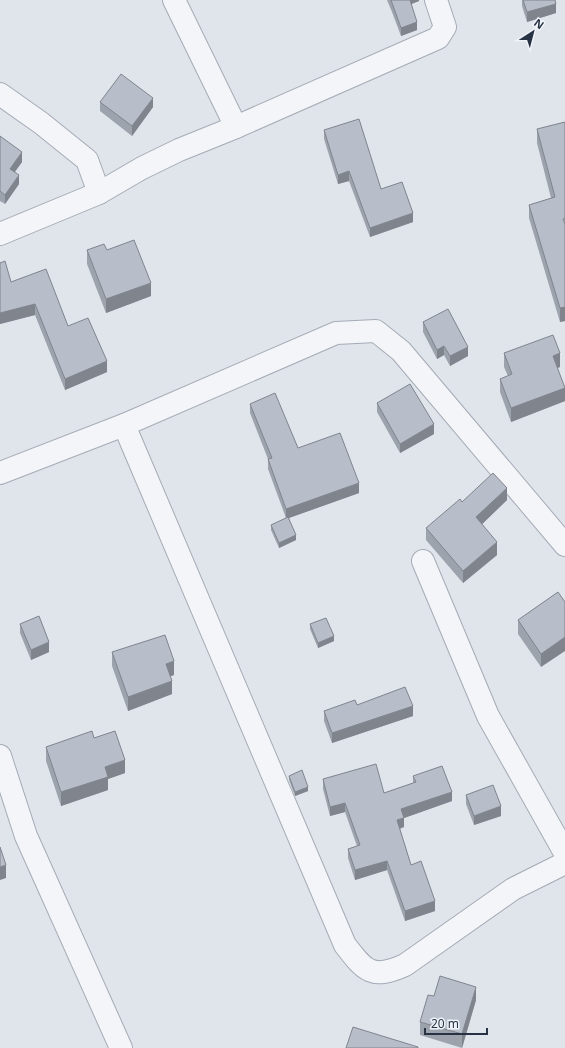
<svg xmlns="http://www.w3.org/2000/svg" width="565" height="1048" font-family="'Noto Sans',sans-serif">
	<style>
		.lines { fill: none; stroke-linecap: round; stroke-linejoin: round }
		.street-casing { stroke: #a5abb6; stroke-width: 24 }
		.street { stroke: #f3f5f8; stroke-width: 22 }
		.wall { fill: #9da3ad }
		.shaded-wall { fill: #80848d }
		.building { fill: #b7bdc9; stroke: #80848d }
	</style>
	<rect width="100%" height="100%" fill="#e0e4eb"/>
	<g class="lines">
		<defs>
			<g id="street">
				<polyline points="174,0 236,127"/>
				<polyline points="0,94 41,123 87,160 99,193"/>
				<polyline points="0,234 99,193 142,168 179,150 236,127 438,38 445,27 436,0"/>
				<path d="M 124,425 L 345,945 C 365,971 372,980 405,965 L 513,889 L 565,863"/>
				<polyline points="0,473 124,425 336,333 376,331 401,351 565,545"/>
				<polyline points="423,561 488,716 565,853"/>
				<polyline points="0,756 26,836 121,1048"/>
			</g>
		</defs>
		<use href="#street" class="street-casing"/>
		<use href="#street" class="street"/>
	</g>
	<g class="wall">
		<polygon points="387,0 419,0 419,1 411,4 417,30 401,36 392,12"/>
		<polygon points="522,0 555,0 556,13 527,22 522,6"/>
		<polygon points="100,102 153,107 132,136 100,111"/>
		<polygon points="565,122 565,321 560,322 529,218 529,205 551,198 537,143 537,129"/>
		<polygon points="324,130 381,189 413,222 370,237 349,181 338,184 324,139"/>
		<polygon points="0,136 22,162 15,172 19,184 5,204 0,201"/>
		<polygon points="87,250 107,250 151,296 106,313 87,264"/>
		<polygon points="0,263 11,282 68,326 107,372 65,390 35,315 0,324"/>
		<polygon points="423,322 468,356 450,366 444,355 437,359 423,332"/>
		<polygon points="504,353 560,367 557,368 565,388 565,401 511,422 500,392 500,379 508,376 504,367"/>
		<polygon points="377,403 434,434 400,453 377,412"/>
		<polygon points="250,404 298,448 359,493 289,518 296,540 279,548 271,530 271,525 286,518 268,469 268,459 250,413"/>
		<polygon points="507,500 482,524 497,555 463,583 426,540 426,528 462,502"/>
		<polygon points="558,592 541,667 518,634 518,620"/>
		<polygon points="20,624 49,652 31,660 20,633"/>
		<polygon points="310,624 334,641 318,648 310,629"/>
		<polygon points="112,652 174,675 170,676 172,694 128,711 112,666"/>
		<polygon points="357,705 413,716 332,743 324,721 324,711"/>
		<polygon points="94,738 125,773 108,779 108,790 61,806 46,761 46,747"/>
		<polygon points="289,776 308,791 295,796 289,780"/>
		<polygon points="413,776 452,801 404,818 404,827 400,829 411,865 435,911 405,921 387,870 355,880 348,858 348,849 357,846 345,812 330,816 323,789 323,779 384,793 413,783"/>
		<polygon points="466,795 501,816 474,825 466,804"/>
		<polygon points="434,996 476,1000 462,1048 420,1035 420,1022"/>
	</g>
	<g class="shaded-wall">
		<polygon points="409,0 419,0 419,1 409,5"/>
		<polygon points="556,4 556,13 527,22 527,12"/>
		<polygon points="417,22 417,30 401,36 401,28"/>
		<polygon points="153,98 153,107 132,136 132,126"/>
		<polygon points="22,152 22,162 10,178 10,169"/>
		<polygon points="349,171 349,181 338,184 338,175"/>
		<polygon points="19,175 19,184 5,204 5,195"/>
		<polygon points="413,213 413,222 370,237 370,228"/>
		<polygon points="151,283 151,296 106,313 106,299"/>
		<polygon points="35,304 35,315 0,324 0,313"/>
		<polygon points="565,307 565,321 560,322 560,308"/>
		<polygon points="444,346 444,355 437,359 437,350"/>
		<polygon points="468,347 468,356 450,366 450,356"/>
		<polygon points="560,353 560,367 553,370 553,356"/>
		<polygon points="107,361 107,372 65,390 65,379"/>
		<polygon points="565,388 565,401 511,422 511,408"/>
		<polygon points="434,424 434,434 400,453 400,444"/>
		<polygon points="359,483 359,493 286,519 286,509"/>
		<polygon points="507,488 507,500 476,530 476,517"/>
		<polygon points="296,535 296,540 279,548 279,543"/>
		<polygon points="497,542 497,555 463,583 463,571"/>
		<polygon points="334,636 334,641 318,648 318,643"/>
		<polygon points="565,637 565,651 541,667 541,654"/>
		<polygon points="49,642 49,652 31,660 31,650"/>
		<polygon points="174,661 174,675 166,678 166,664"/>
		<polygon points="172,681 172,694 128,711 128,697"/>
		<polygon points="413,706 413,716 332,743 332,733"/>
		<polygon points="125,760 125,773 108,779 108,790 61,806 61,792 105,767"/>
		<polygon points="308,787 308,791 295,796 295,792"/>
		<polygon points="452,792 452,801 404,818 404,827 397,829 397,820 401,809"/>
		<polygon points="345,803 345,812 330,816 330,807"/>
		<polygon points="501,806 501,816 474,825 474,816"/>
		<polygon points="387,861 387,870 355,880 355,870"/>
		<polygon points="6,865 6,878 0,880 0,867"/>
		<polygon points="435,901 435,911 405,921 405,911"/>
		<polygon points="476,987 476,1000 462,1048 462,1034"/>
	</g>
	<g class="building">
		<polygon points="391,0 410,0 417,22 401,28"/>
		<polygon points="523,0 555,0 556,4 527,12"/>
		<polygon points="121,74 153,98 132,126 100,102"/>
		<polygon points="359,119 381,189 402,182 413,213 370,228 349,171 338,175 324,130"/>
		<polygon points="565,122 565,218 563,219 565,224 565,307 560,308 529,205 555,197 537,129"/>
		<polygon points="0,136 22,152 10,169 19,175 5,195 0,191"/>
		<polygon points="134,240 151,283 106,299 87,250 104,244 107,250"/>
		<polygon points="5,261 11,282 46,269 68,326 88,318 107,361 65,379 35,304 0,313 0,263"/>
		<polygon points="448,309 468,347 450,356 444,346 437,350 423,322"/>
		<polygon points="553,335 560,353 553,356 565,388 511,408 500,379 512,374 504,353"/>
		<polygon points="410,384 434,424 400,444 377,403"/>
		<polygon points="275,393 298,448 340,433 359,483 286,509 268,459 272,458 250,404"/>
		<polygon points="493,473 507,488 476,517 497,542 463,571 426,528 460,499 462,502"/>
		<polygon points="288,517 296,535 279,543 271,525"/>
		<polygon points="558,592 565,602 565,637 541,654 518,620"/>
		<polygon points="39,616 49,642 31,650 20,624"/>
		<polygon points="326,618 334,636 318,643 310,624"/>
		<polygon points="165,635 174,661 166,664 172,681 128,697 112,652"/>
		<polygon points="405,687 413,706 332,733 324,711 355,700 357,705"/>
		<polygon points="92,731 94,738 115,731 125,760 105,767 108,777 61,792 46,747"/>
		<polygon points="376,764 384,793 416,782 413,776 442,766 452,792 401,809 404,818 397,820 411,865 421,861 435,901 405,911 387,861 355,870 348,849 360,845 345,803 330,807 323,779"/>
		<polygon points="302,770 308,787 295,792 289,776"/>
		<polygon points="493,785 501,806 474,816 466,795"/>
		<polygon points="0,847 6,865 0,867"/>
		<polygon points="440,976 476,987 462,1034 420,1022 428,995 434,996"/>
		<polygon points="353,1027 418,1047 418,1048 346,1048"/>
	</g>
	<g transform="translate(533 32) rotate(36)" stroke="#f0f3f8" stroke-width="3" paint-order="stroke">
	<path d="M0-3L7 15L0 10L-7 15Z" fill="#273244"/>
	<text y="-6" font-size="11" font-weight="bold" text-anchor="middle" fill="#273244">N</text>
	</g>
	<path d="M425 1028v6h62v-6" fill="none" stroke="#273244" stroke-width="2"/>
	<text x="431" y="1028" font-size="12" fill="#273244" stroke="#f0f3f8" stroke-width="3" paint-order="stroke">20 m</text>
</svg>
